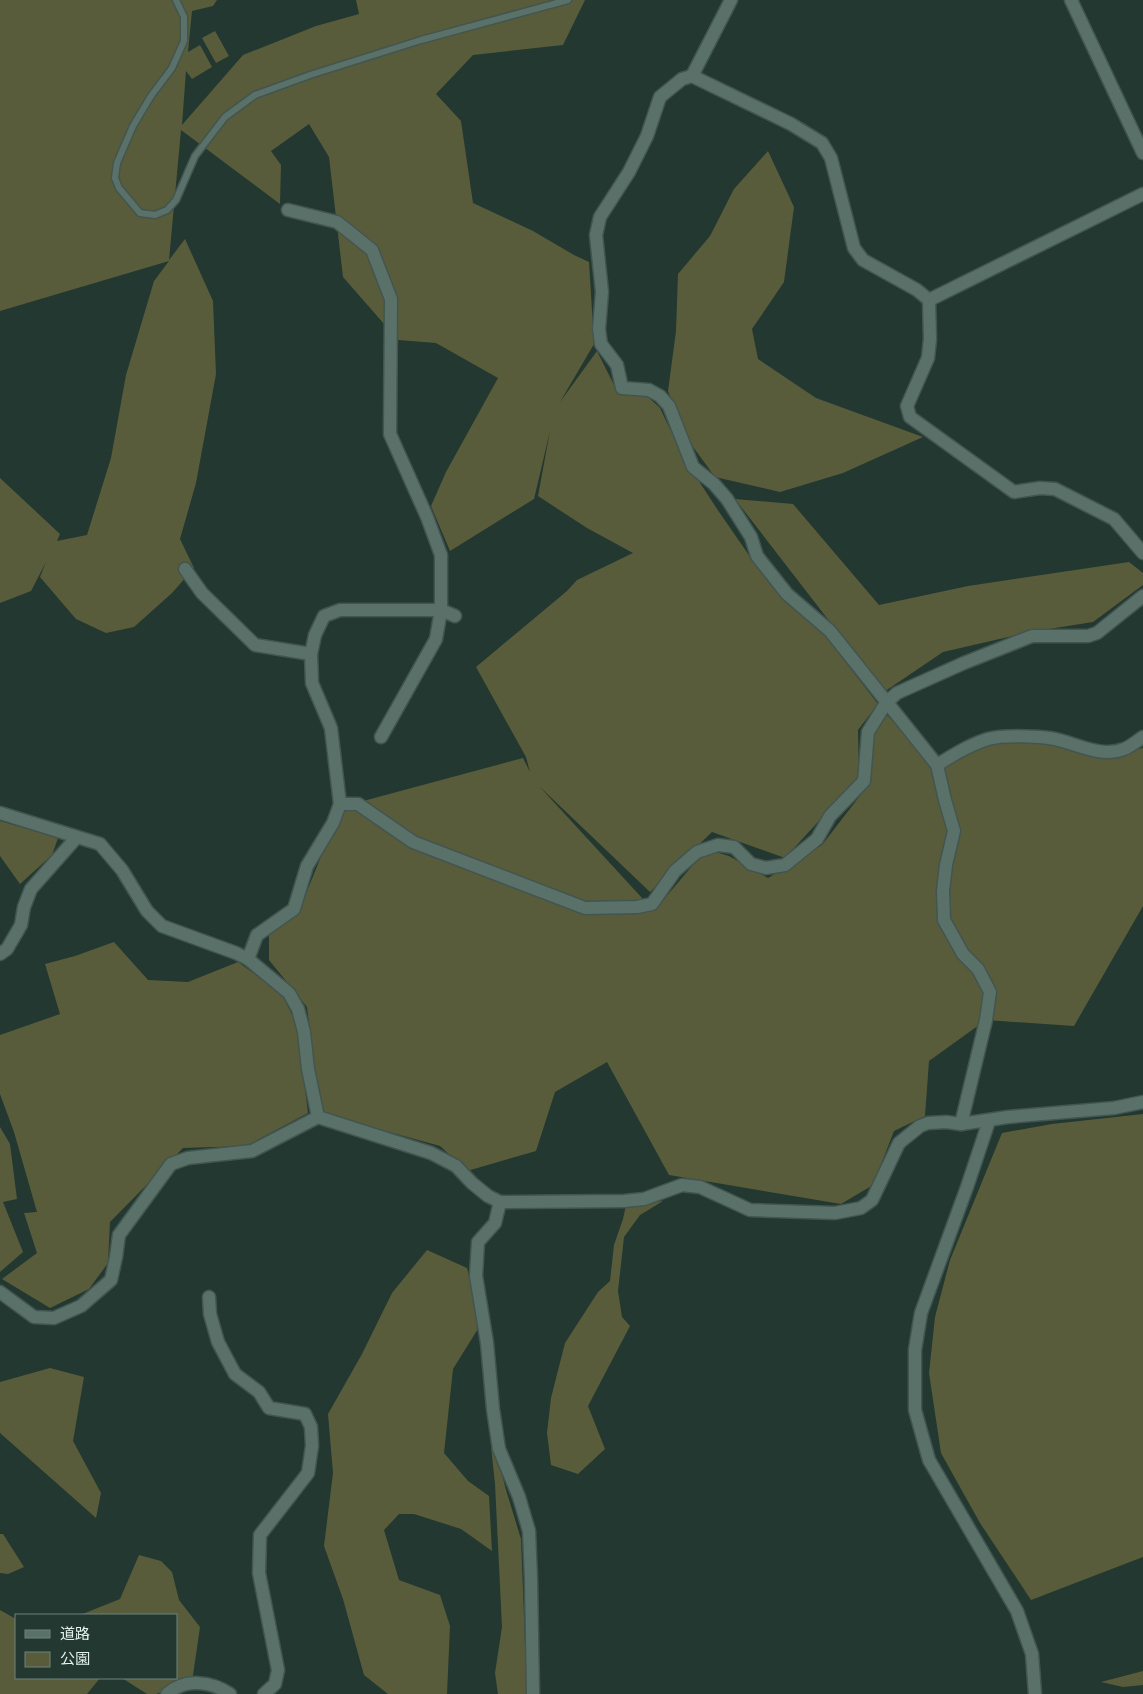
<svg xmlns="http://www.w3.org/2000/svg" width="1143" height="1694" font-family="'Fira Sans Condensed','Noto Sans JP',sans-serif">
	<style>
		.green { fill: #595c3a }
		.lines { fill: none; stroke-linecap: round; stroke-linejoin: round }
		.lane-casing { stroke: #425550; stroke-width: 9 }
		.street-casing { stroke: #425550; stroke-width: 15 }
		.lane { stroke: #5a7169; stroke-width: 6 }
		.street { stroke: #5a7169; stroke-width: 12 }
	</style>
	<rect width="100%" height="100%" fill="#223831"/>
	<g class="green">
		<polygon points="0,0 217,0 213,6 192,11 188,52 200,45 212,67 192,79 186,71 182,125 243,55 316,26 359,14 356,0 585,0 563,45 473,55 436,94 461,121 473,203 533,231 574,255 589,262 594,344 560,402 597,351 619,395 647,396 660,408 684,458 717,509 753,561 827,638 878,704 858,730 859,777 785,858 712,832 650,892 539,786 654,911 692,866 709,850 729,856 768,878 822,845 869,784 872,733 887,715 937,765 963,749 1011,738 1125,752 1143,748 1143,906 1074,1026 986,1020 929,1061 925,1116 894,1131 873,1185 841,1204 669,1175 607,1062 555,1092 536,1151 467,1171 440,1146 320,1113 307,1007 269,960 269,935 301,906 341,807 523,758 530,772 526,757 476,667 567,591 577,580 633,553 587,528 538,496 550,431 534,499 450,551 431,506 446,472 498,378 436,343 398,340 343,277 329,157 309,124 271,151 281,165 280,204 181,130 169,260 185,239 213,301 216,374 196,483 180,539 194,568 172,593 134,627 106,633 76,619 40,577 46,562 31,591 0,603 0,478 60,534 57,541 87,535 111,458 126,375 154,281 169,261 0,311"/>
		<polygon points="215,31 229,56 216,63 202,38"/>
		<polygon points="768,151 794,207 784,282 752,329 758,359 816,398 923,437 843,473 780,492 715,477 688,440 668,391 676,331 678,274 710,236 734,189"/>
		<polygon points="735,499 793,504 879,605 968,586 1129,562 1143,573 1143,585 1093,622 1030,632 943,652 884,692"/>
		<polygon points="0,821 58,838 52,855 20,884 0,856"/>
		<polygon points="114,942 148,980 188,982 238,962 282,994 297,1025 308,1113 246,1146 183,1148 110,1222 108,1263 89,1289 50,1308 2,1279 37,1253 24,1213 37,1212 14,1132 0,1094 0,1035 60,1014 45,964 75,956"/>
		<polygon points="1143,1114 1143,1557 1031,1600 980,1523 941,1453 929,1373 935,1317 950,1260 1002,1133 1052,1124"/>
		<polygon points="0,1127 10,1144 17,1199 3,1202 23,1252 0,1272"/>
		<polygon points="663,1201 640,1215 624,1237 618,1291 622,1317 630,1326 588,1406 605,1449 578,1474 551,1465 547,1433 551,1398 565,1343 598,1292 610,1281 614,1245 623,1219 626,1205"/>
		<polygon points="427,1250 467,1268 481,1324 453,1369 444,1453 468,1481 489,1496 492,1551 461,1529 414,1514 399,1514 384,1530 399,1580 440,1595 450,1626 447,1694 388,1694 364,1675 343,1599 324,1546 333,1473 328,1414 362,1354 392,1293"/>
		<polygon points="50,1368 84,1377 73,1441 101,1493 96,1518 0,1433 0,1382"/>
		<polygon points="492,1436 506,1490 521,1539 527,1694 498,1694 495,1673 502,1627 495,1484 490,1437"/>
		<polygon points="0,1534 3,1534 24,1567 8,1574 0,1573"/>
		<polygon points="139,1555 161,1561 172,1572 179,1600 200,1627 192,1682 156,1694 147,1694 122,1678 176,1678 176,1615 80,1615 120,1599"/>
		<polygon points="0,1610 16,1619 16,1678 100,1678 87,1694 0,1694"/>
		<polygon points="1143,1671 1143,1685 1123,1687 1101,1682"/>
	</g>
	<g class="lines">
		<defs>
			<polyline id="lane" points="176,0 184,17 184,41 172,68 151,96 133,126 117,163 115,178 119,188 140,213 155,215 167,210 176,200 195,156 225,117 255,95 310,75 421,40 568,0"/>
			<g id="street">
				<polyline points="731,0 692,76 682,79 660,97 647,136 629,172 600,217 596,235 602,292 599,329 601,344 617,365 622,388 649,390 660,396 669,406 693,467 714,484 727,499 751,537 757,556 787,594 830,631 937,765 945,800 954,831 946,865 943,891 944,920 963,954 978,969 990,992 986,1020 961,1124"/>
				<polyline points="1071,0 1143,153"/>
				<polyline points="692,76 791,124 822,143 831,158 854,248 863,260 917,290 929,300 930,339 928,358 907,406 910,417 1014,492 1040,488 1055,489 1114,519 1143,553"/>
				<polyline points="288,210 337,222 372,250 391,299 390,434 427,517 441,555 441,610 436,639 381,737"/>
				<polyline points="929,300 1143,194"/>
				<polyline points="185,569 202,593 255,645 311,654"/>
				<path d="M 937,765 C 953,755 969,745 988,739 C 1001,735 1035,736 1049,738 C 1073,741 1099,759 1124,749 C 1130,747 1137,741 1143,737"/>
				<polyline points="340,804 358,804 413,842 585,908 637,907 652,904 675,871 697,852 718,845 734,847 751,864 766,868 785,865 817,839 830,816 864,781 868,732 886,703 897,693 964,663 1032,636 1088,636 1097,633 1143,596"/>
				<polyline points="0,813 100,844 122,870 147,911 162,926 236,953 248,959 289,993 298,1009 304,1032 308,1069 318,1117 431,1153 456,1166 472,1183 488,1196 500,1202 624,1201 644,1199 682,1185 700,1187 750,1210 835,1213 861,1208 872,1200 899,1143 920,1126 928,1123 946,1122 961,1124 1008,1117 1114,1108 1143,1102"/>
				<polyline points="0,954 7,949 21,925 24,907 31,889 77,837"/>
				<polyline points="248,959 257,935 294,909 307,866 333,823 340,804 331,728 312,683 311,654 315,635 324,616 340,610 441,610 455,616"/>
				<polyline points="989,1121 967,1187 921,1313 915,1350 915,1410 929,1460 1017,1611 1032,1654 1035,1694"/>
				<polyline points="500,1202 495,1223 478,1242 476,1276 487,1343 493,1409 499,1449 519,1497 529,1531 531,1579 533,1694"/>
				<polyline points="0,1292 34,1317 54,1318 81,1306 111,1280 116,1257 119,1235 171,1164 188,1158 252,1151 318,1117"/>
				<polyline points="209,1297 210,1314 218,1342 235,1374 259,1392 269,1408 305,1414 311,1427 312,1446 308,1473 260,1535 259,1573 278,1670 275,1684 264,1694"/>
				<path d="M 167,1694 C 185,1678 211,1681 230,1694"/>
			</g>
		</defs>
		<use href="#lane" class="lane-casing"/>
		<use href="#street" class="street-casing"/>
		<use href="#lane" class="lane"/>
		<use href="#street" class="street"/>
	</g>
	<rect x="15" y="1614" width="162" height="65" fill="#223831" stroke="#6f827b"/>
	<rect x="25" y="1630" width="25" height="8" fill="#5a7169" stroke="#6f827b"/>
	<text x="60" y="1639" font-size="15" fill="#e3f0eb">道路</text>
	<rect x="25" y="1652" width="25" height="15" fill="#595c3a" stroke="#6f827b"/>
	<text x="60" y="1664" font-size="15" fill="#e3f0eb">公園</text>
</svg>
